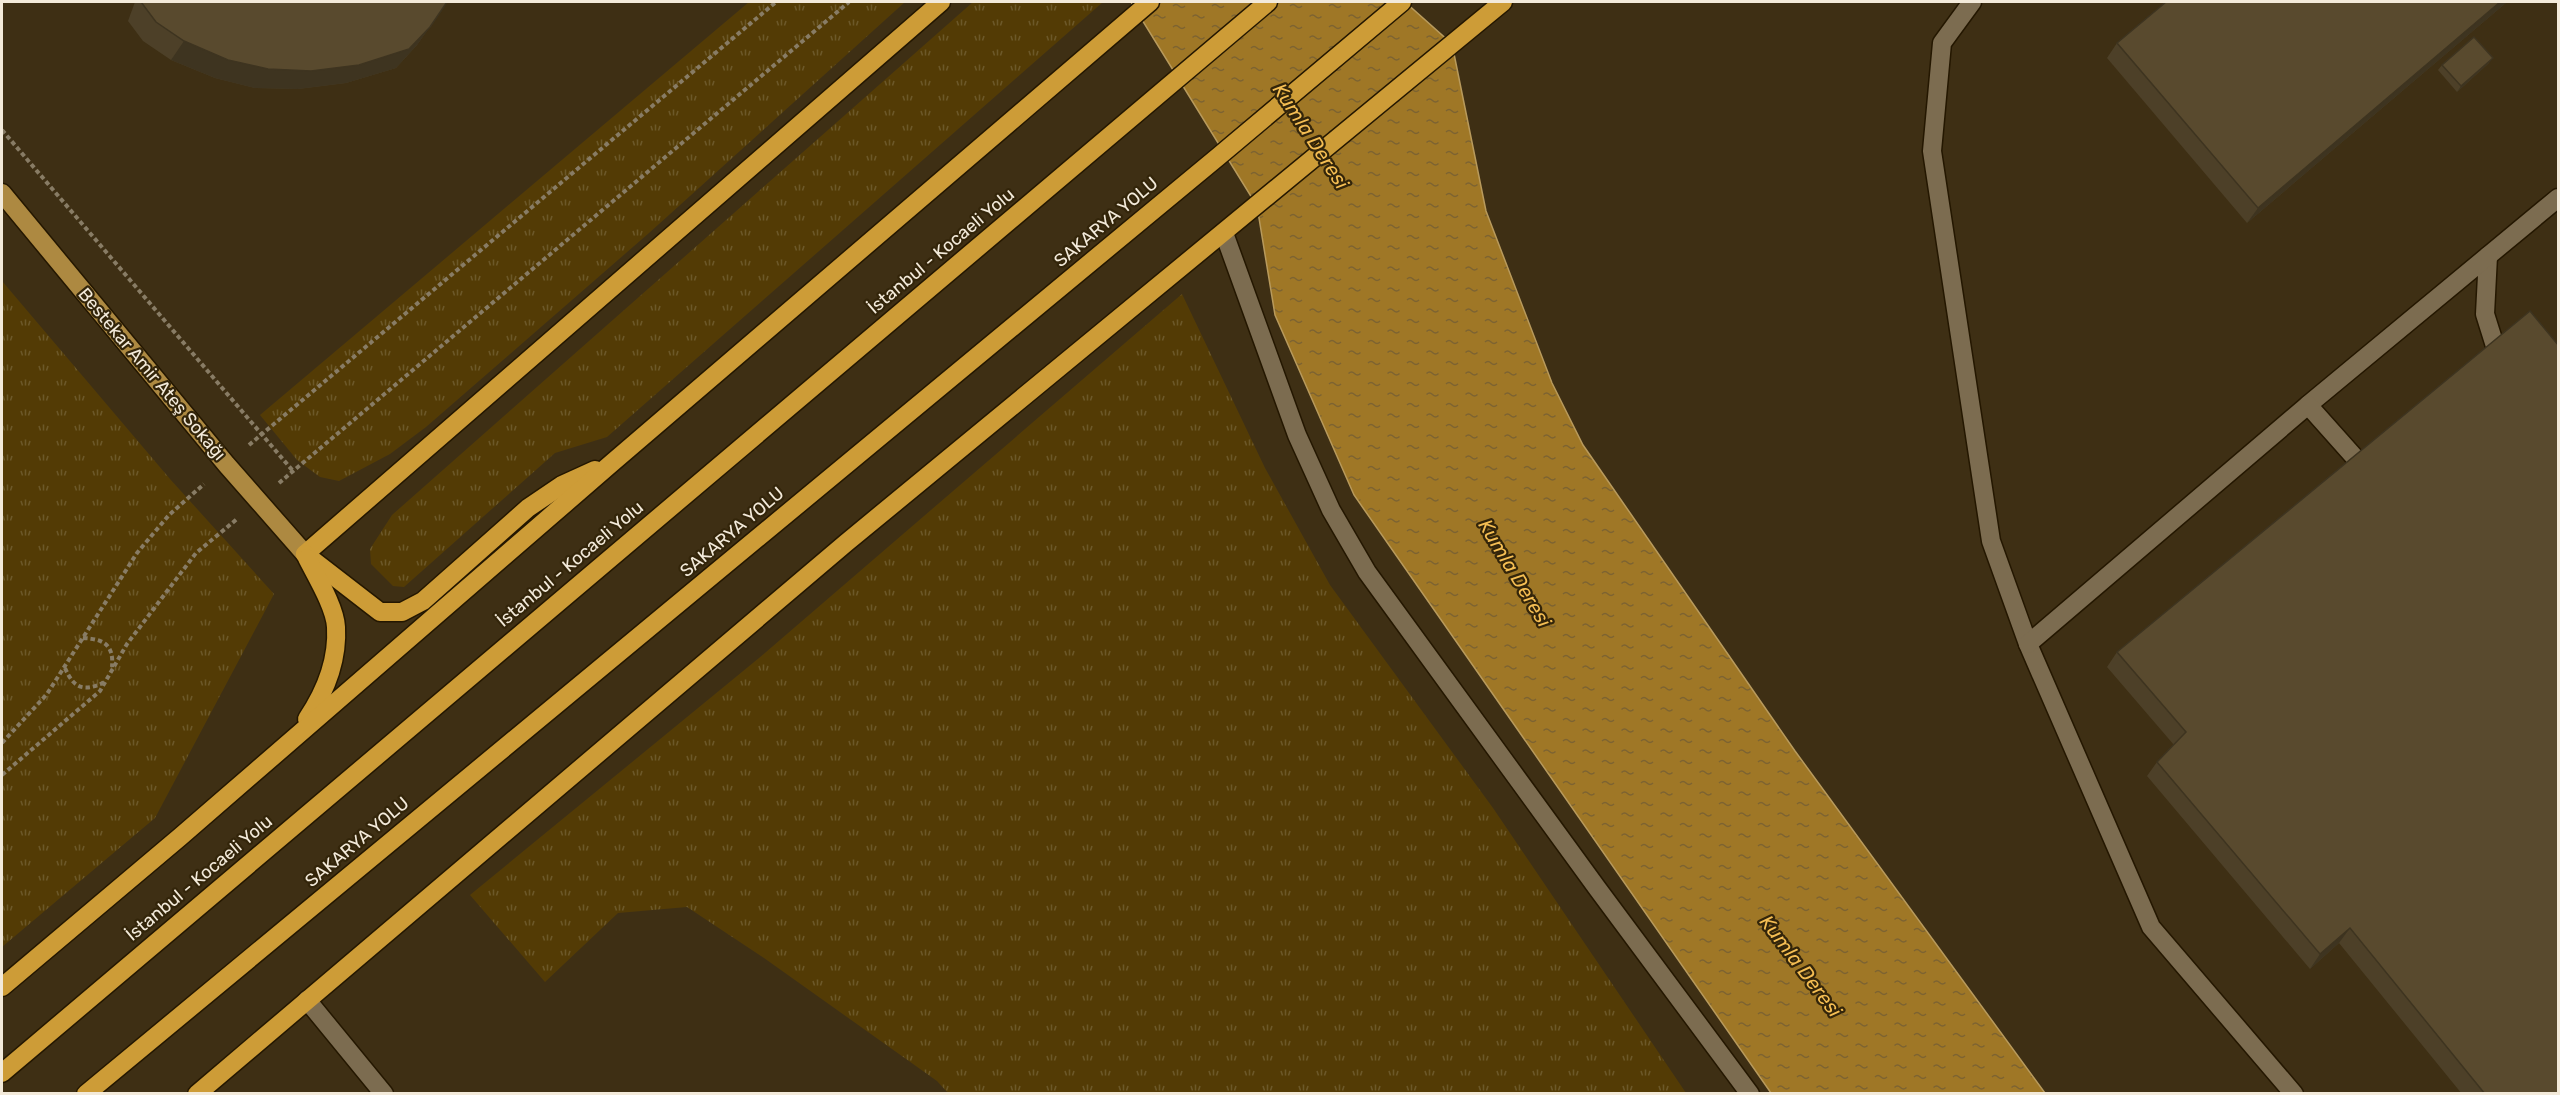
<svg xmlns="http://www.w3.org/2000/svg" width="2560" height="1095" font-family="Rubik,sans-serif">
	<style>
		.grass { fill: url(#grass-tufts) }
		.water { fill: url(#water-ripples); stroke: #b89a5c; stroke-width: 1.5 }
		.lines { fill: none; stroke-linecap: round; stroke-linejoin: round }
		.minor-casing { stroke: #241700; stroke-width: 21 }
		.major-casing { stroke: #241700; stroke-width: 21 }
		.highway-casing { stroke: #241700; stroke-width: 21 }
		.path { stroke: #887c65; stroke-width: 4; stroke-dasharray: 4.5 3; stroke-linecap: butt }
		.minor { stroke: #7c6c50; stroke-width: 18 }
		.major { stroke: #ad8941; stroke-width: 18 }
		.highway { stroke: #cd9c37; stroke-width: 18 }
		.wall { fill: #4d4028 }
		.shaded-wall { fill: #3e3420 }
		.building { fill: #594a2e; stroke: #3e3420; stroke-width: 1.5 }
		.labels { text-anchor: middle; stroke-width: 4.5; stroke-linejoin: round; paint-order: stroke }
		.street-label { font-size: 18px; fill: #f3eada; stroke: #33250a }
		.water-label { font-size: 20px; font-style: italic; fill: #f5be53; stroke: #33250a }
	</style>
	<defs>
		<pattern id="grass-tufts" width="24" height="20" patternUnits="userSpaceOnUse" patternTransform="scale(1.5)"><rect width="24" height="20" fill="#533b05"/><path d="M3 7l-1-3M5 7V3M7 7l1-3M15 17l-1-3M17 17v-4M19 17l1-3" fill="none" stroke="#6c5829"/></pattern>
		<pattern id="water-ripples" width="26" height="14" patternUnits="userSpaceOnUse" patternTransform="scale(1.5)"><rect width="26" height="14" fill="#9f7726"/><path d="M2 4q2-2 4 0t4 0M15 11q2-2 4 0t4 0" fill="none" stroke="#7d6331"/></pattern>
	</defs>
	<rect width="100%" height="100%" fill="#3e2f14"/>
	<g class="grass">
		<polygon points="749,2 905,2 649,233 426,427 390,454 339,481 320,477 297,460 260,415"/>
		<polygon points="973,2 1103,2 607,437 555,453 404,587 393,586 371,564 370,549 392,515"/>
		<polygon points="2,281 170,479 274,594 155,818 2,947"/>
		<polygon points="1182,294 1265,468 1330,585 1493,808 1686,1093 948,1093 937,1081 764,958 687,907 618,913 545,982 470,895 759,658"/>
	</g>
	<polygon class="water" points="1131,2 1405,2 1452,44 1486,211 1552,383 1583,445 1795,751 2045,1093 1771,1093 1354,495 1275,315 1257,206"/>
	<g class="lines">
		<defs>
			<g id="minor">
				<polyline points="1972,2 1942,43 1932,151 1991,541 2028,644 2151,927 2294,1094"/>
				<polyline points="1224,233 1297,435 1331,510 1367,572 1597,888 1750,1094"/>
				<polyline points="2488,256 2485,314 2495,346"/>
				<polyline points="2308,405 2558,198"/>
				<polyline points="2028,644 2308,405 2357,460"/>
				<polyline points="307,1000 384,1094"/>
			</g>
			<polyline id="major" points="2,193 226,464 305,554"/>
			<g id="highway">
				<polyline points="305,554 941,2"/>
				<polyline points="305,554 380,612 402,612 423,601 528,508 562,485 595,470"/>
				<path d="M 307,719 C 325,692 338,660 336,627 C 335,607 316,576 307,558"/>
				<polyline points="2,987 180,837 613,462 1150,2"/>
				<polyline points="2,1073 1268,2"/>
				<polyline points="86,1094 1219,156 1402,2"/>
				<polyline points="197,1094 846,543 1503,2"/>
			</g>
		</defs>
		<use href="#minor" class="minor-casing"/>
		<use href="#major" class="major-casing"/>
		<use href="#highway" class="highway-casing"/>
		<g class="path">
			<polyline points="2,130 293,471"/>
			<polyline points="249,445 776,2"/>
			<polyline points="279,483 849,2"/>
			<path d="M 83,638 C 104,639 114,645 112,667"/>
			<path d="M 65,668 C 74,689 84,692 105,682"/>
			<polyline points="2,743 47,694 137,553 169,515 204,484"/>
			<polyline points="2,775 100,691 127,644 196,553 237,519"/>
		</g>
		<use href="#minor" class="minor"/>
		<use href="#major" class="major"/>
		<use href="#highway" class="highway"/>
	</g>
	<g class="wall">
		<polygon points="135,2 447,2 417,45 396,68 346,83 298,89 255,88 215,78 171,60 143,41 128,21"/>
		<polygon points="2507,2 2247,223 2107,58 2117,43"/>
		<polygon points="2489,63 2457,92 2438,70 2442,65"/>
		<polygon points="2117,652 2559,1094 2462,1094 2339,943 2310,969 2147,776 2157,762 2174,745 2107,667"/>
	</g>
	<g class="shaded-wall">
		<polygon points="2500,2 2507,2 2247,223 2258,208"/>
		<polygon points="430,27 417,45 396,68 346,83 298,89 255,88 215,78 171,60 184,41"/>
		<polygon points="2493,58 2489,63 2457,92 2461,86"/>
		<polygon points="2350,928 2339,943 2310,969 2320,954"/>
	</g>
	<g class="building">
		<polygon points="141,2 447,2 430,27 409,49 359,65 311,71 268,69 228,60 184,41 156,22"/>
		<polygon points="2166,2 2500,2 2258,208 2117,43"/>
		<polygon points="2474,37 2493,58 2461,86 2442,65"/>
		<polygon points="2530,311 2559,346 2559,1094 2485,1094 2350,928 2320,954 2157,762 2186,732 2117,652"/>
	</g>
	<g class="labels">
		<g class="street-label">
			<text transform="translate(1106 222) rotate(-40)" y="6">SAKARYA YOLU</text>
			<text transform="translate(941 251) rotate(-40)" y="6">İstanbul - Kocaeli Yolu</text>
			<text transform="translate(152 374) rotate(50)" y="6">Bestekar Amir Ateş Sokağı</text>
			<text transform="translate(732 532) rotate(-40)" y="6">SAKARYA YOLU</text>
			<text transform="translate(570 564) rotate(-40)" y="6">İstanbul - Kocaeli Yolu</text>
			<text transform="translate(357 842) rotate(-40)" y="6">SAKARYA YOLU</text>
			<text transform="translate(199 878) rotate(-40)" y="6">İstanbul - Kocaeli Yolu</text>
		</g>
		<g class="water-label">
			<text transform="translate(1311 136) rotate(57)" y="7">Kumla Deresi</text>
			<text transform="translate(1515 573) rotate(59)" y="7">Kumla Deresi</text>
			<text transform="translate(1801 966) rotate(53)" y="7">Kumla Deresi</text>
		</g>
	</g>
	<rect width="2560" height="1095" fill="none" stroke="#f3eada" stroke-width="6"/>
</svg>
